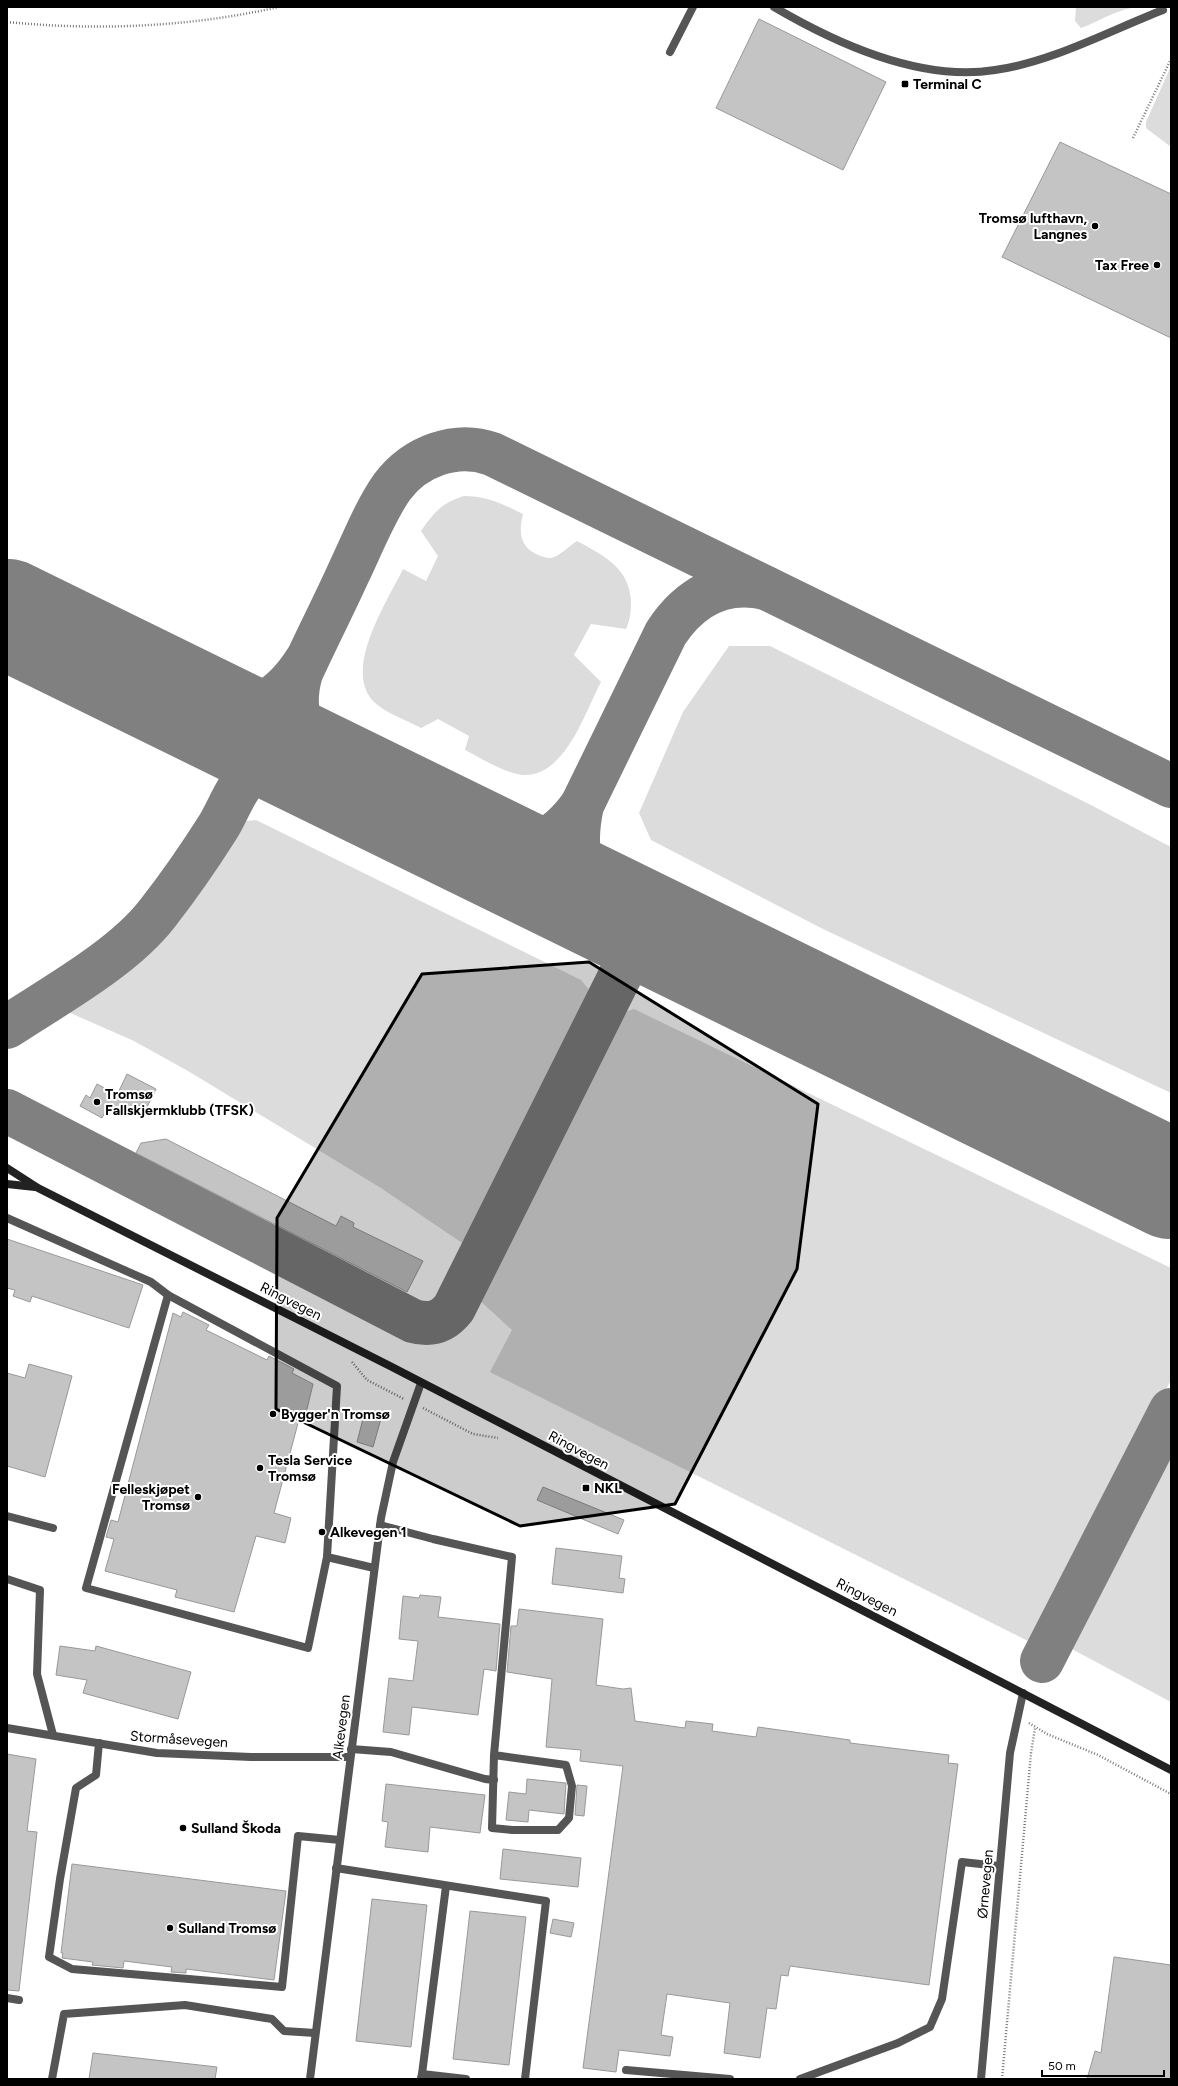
<svg xmlns="http://www.w3.org/2000/svg" width="1178" height="2086" font-family="Figtree,sans-serif">
	<style>
		.green { fill: #dcdcdc }
		.lines { fill: none; stroke-linecap: round; stroke-linejoin: round }
		.taxiway { stroke: #808080; stroke-width: 44 }
		.runway { stroke: #808080; stroke-width: 110 }
		.building { fill: #c4c4c4; stroke: #999 }
		.path { stroke: #777; stroke-width: 2.5; stroke-dasharray: 1 2; stroke-linecap: butt }
		.lane { stroke: #555; stroke-width: 8 }
		.street { stroke: #555; stroke-width: 8 }
		.secondary { stroke: #222; stroke-width: 8 }
		.marked { fill: #000; fill-opacity: 0.2; stroke: #000; stroke-width: 3; stroke-linejoin: round }
		.poi-dot { fill: #000; stroke: #fff; stroke-width: 1.5 }
		.labels { text-anchor: middle; stroke-width: 4; stroke-linejoin: round; paint-order: stroke }
		.poi-label { font-size: 14px; font-weight: bold; fill: #000; stroke: #fff; text-anchor: start }
		.street-label { font-size: 14px; fill: #000; stroke: #fff }
	</style>
	<rect width="100%" height="100%" fill="#fff"/>
	<g class="green">
		<path d="M 1076,7 L 1139,7 C 1119,8 1100,21 1081,28 L 1075,21 Z"/>
		<polygon points="1171,66 1171,147 1146,128 1146,122"/>
		<path d="M 464,496 C 487,496 503,504 523,514 C 519,531 519,545 536,554 C 540,556 546,558 551,558 C 560,556 569,546 577,541 C 603,555 630,568 631,602 C 631,612 630,620 626,629 L 591,624 L 574,655 L 601,682 C 585,712 565,778 522,775 C 505,773 480,758 465,750 L 469,736 L 438,719 L 421,728 C 406,720 385,713 373,701 C 343,668 387,602 403,569 L 426,581 L 438,556 L 421,531 C 433,513 443,502 464,496 Z"/>
		<polygon points="729,646 770,646 1089,804 1171,847 1171,1093 823,929 651,840 639,813 683,712"/>
		<path d="M 256,820 L 581,980 L 591,992 L 591,1008 L 471,1249 L 381,1188 L 188,1071 L 134,1041 L 59,1008 C 89,988 121,970 147,946 C 180,916 211,866 234,828 L 245,821 Z"/>
		<polygon points="634,1009 1171,1268 1171,1380 1032,1643 490,1372 512,1330 477,1298 619,1014"/>
		<polygon points="1171,1448 1171,1702 1070,1648"/>
	</g>
	<g class="lines">
		<g class="taxiway">
			<path d="M 188,703 C 242,719 275,709 306,661"/>
			<path d="M 336,775 C 306,745 288,717 301,673 C 316,640 333,607 348,574 C 361,547 375,511 392,487 C 415,456 456,441 492,454 L 1171,786"/>
			<path d="M 582,805 C 571,858 581,878 619,914"/>
			<path d="M 476,843 C 524,854 553,846 582,805 L 666,633 C 689,598 723,578 766,588"/>
			<path d="M 7,1027 C 54,996 123,958 157,914 C 179,886 199,857 218,827 C 229,809 237,784 254,771 C 272,755 289,759 311,763"/>
			<path d="M 7,1111 L 413,1321 C 431,1326 443,1322 454,1308 L 625,966 C 645,945 659,942 687,947"/>
			<polyline points="1042,1661 1171,1410"/>
		</g>
		<polyline class="runway" points="7,614 1171,1184"/>
	</g>
	<g class="building">
		<polygon points="759,19 886,82 843,170 716,108"/>
		<polygon points="1060,142 1171,194 1171,338 1002,257"/>
		<polygon points="127,1074 156,1089 146,1109 139,1105 137,1109 132,1106 128,1114 117,1109 114,1114 106,1110 102,1118 80,1106 86,1095 90,1098 97,1084 117,1095"/>
		<polygon points="166,1139 336,1226 341,1216 354,1223 353,1227 423,1261 407,1292 136,1153 141,1143"/>
		<polygon points="7,1239 143,1285 129,1328 32,1296 30,1302 13,1296 15,1290 7,1288"/>
		<polygon points="183,1312 209,1325 206,1330 267,1360 269,1356 294,1369 292,1373 313,1384 306,1413 301,1412 274,1513 291,1518 285,1543 256,1536 234,1612 175,1597 177,1590 105,1571 114,1539 106,1537 111,1520 118,1522 173,1313 181,1317"/>
		<polygon points="29,1364 72,1376 45,1477 7,1466 7,1373 25,1378"/>
		<polygon points="365,1411 382,1415 373,1447 357,1442"/>
		<polygon points="543,1487 624,1520 618,1534 537,1500"/>
		<polygon points="556,1548 622,1556 619,1578 625,1579 623,1593 552,1584"/>
		<polygon points="420,1595 441,1597 438,1617 500,1624 496,1671 484,1669 478,1715 412,1707 409,1735 383,1732 389,1678 413,1681 418,1641 399,1639 403,1596 419,1598"/>
		<polygon points="519,1609 603,1619 596,1685 623,1689 631,1688 635,1721 685,1728 686,1721 713,1724 712,1731 756,1737 758,1727 850,1740 850,1743 949,1755 948,1763 958,1764 929,1985 790,1966 788,1976 781,1975 776,2009 767,2008 760,2058 724,2053 730,2003 667,1994 661,2035 673,2037 670,2056 619,2050 616,2072 583,2068 623,1766 580,1761 581,1750 546,1747 552,1679 507,1672 511,1626 517,1626"/>
		<polygon points="60,1646 95,1651 96,1646 191,1672 178,1719 83,1693 87,1680 56,1675"/>
		<polygon points="7,1754 36,1759 27,1831 37,1832 19,1991 7,1990"/>
		<polygon points="527,1779 566,1783 564,1814 529,1810 528,1822 506,1820 509,1792 526,1794"/>
		<polygon points="386,1784 485,1795 480,1833 430,1827 428,1852 385,1847 388,1822 382,1821"/>
		<polygon points="577,1785 587,1786 584,1816 575,1815"/>
		<polygon points="503,1849 581,1858 578,1887 500,1879"/>
		<polygon points="72,1864 286,1891 274,1980 186,1969 186,1973 171,1972 172,1967 124,1961 123,1968 92,1965 93,1962 62,1958 63,1953 61,1953"/>
		<polygon points="372,1899 427,1905 411,2047 356,2041"/>
		<polygon points="470,1911 526,1917 509,2065 453,2059"/>
		<polygon points="553,1919 574,1923 571,1937 550,1933"/>
		<polygon points="1114,1957 1171,1965 1171,2079 1087,2079 1095,2051 1101,2053"/>
		<polygon points="93,2053 217,2067 215,2079 89,2079"/>
	</g>
	<g class="lines">
		<g class="path">
			<path d="M 7,22 C 99,31 189,27 279,7"/>
			<polyline points="1133,138 1171,59"/>
			<polyline points="352,1362 367,1380 404,1399"/>
			<polyline points="423,1408 473,1434 498,1438"/>
			<polyline points="1029,1723 1047,1734 1098,1755 1171,1794"/>
			<polyline points="1002,2079 1031,1753 1035,1728"/>
		</g>
		<g class="lane">
			<path d="M 774,7 C 837,44 920,82 995,70 C 1052,62 1109,31 1163,10"/>
			<polyline points="670,52 693,7"/>
			<polyline points="7,1218 151,1282 168,1295 337,1386 327,1557 374,1568"/>
			<polyline points="168,1295 86,1588 308,1648 327,1557"/>
			<polyline points="7,1516 53,1528"/>
			<polyline points="380,1525 433,1539 512,1557 494,1755 492,1828 512,1830 558,1830 569,1818 572,1786 566,1765 494,1755"/>
			<polyline points="7,1579 40,1590 37,1674 53,1735"/>
			<polyline points="7,1728 157,1753 251,1757 350,1757"/>
			<polyline points="99,1743 96,1775 76,1788 60,1879 49,1957 72,1969 282,1987 298,1836 340,1840"/>
			<polyline points="351,1749 391,1752 485,1779 494,1780"/>
			<polyline points="336,1868 546,1901 525,2079"/>
			<polyline points="7,1998 19,2000"/>
			<polyline points="626,2070 730,2079"/>
			<polyline points="422,2074 446,1886"/>
			<polyline points="421,2078 422,2074 466,2079"/>
			<polyline points="52,2079 64,2014 185,2005 272,2019 284,2031 315,2033"/>
			<polyline points="800,2079 898,2043 930,2027 942,1999 962,1862 999,1866"/>
		</g>
		<g class="street">
			<polyline points="310,2079 381,1518 393,1462 421,1383"/>
			<polyline points="981,2079 1010,1753 1023,1693"/>
		</g>
		<g class="secondary">
			<polyline points="7,1168 38,1188 390,1366 1171,1770"/>
			<polyline points="7,1184 35,1187"/>
		</g>
	</g>
	<path class="marked" d="M 589,962 L 818,1104 L 797,1269 L 675,1504 L 520,1526 L 276,1409 L 277,1218 L 422,974 Z"/>
	<g class="poi-dot">
		<rect x="901" y="80" width="8" height="8" rx="2"/>
		<circle cx="1095" cy="226" r="4"/>
		<circle cx="1157" cy="265" r="4"/>
		<circle cx="97" cy="1102" r="4"/>
		<circle cx="273" cy="1414" r="4"/>
		<circle cx="260" cy="1468" r="4"/>
		<rect x="582" y="1484" width="8" height="8" rx="2"/>
		<circle cx="198" cy="1497" r="4"/>
		<circle cx="322" cy="1532" r="4"/>
		<circle cx="183" cy="1828" r="4"/>
		<circle cx="170" cy="1928" r="4"/>
	</g>
	<g class="labels">
		<g class="poi-label">
			<text x="913" y="89">Terminal C</text>
			<text x="1087" y="223" text-anchor="end">Tromsø lufthavn,<tspan x="1087" dy="16">Langnes</tspan></text>
			<text x="1149" y="270" text-anchor="end">Tax Free</text>
			<text x="105" y="1099">Tromsø<tspan x="105" dy="16">Fallskjermklubb (TFSK)</tspan></text>
			<text x="281" y="1419">Bygger'n Tromsø</text>
			<text x="268" y="1465">Tesla Service<tspan x="268" dy="16">Tromsø</tspan></text>
			<text x="594" y="1493">NKL</text>
			<text x="190" y="1494" text-anchor="end">Felleskjøpet<tspan x="190" dy="16">Tromsø</tspan></text>
			<text x="330" y="1537">Alkevegen 1</text>
			<text x="191" y="1833">Sulland Škoda</text>
			<text x="178" y="1933">Sulland Tromsø</text>
		</g>
		<g class="street-label">
			<text transform="translate(291 1301) rotate(27)" y="5">Ringvegen</text>
			<text transform="translate(579 1450) rotate(28)" y="5">Ringvegen</text>
			<text transform="translate(867 1597) rotate(27)" y="5">Ringvegen</text>
			<text transform="translate(341 1727) rotate(-83)" y="5">Alkevegen</text>
			<text transform="translate(179 1739) rotate(4)" y="5">Stormåsevegen</text>
			<text transform="translate(985 1884) rotate(-85)" y="5">Ørnevegen</text>
		</g>
	</g>
	<rect width="1178" height="2086" fill="none" stroke="#000000" stroke-width="16"/>
	<path d="M1042 2070v6h122v-6" fill="none" stroke="#000000" stroke-width="2"/>
	<text x="1048" y="2070" font-size="12" fill="#000000" stroke="#ffffff" stroke-width="3" paint-order="stroke">50 m</text>
</svg>
